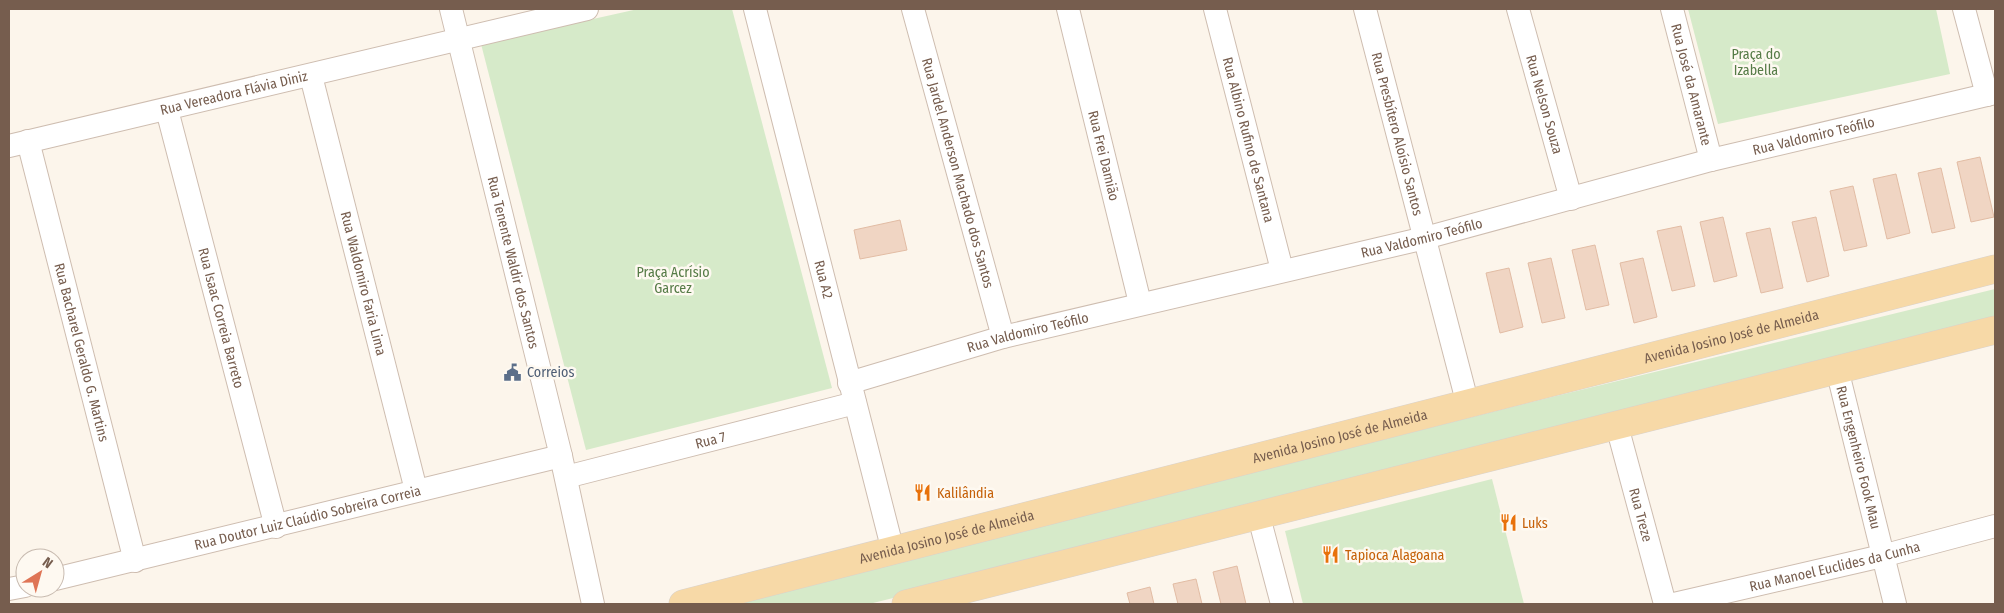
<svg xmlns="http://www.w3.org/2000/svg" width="2004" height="613" font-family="'Fira Sans Condensed',sans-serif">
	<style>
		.green { fill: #d6eac9 }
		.building { fill: #f0d5c3; stroke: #e2bca4 }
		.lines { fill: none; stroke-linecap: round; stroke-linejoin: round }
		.minor-casing { stroke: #cebdb0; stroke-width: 24 }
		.major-casing { stroke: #d9d2cd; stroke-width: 29 }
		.minor { stroke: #fff; stroke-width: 22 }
		.major { stroke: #f7d9a7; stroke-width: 28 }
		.labels { text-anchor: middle; stroke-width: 5; stroke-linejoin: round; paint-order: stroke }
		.park-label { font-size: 14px; fill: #557b46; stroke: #fef9f1 }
		.street-label { font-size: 14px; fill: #765d4e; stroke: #fef9f1 }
		.service-label { font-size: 14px; fill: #4e5e75; stroke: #fef9f1; text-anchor: start }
		.food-label { font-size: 14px; fill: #c56008; stroke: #fef9f1; text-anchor: start }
	</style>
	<rect width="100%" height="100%" fill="#fcf5eb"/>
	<g class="green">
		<polygon points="638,9 732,9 832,388 586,450 481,44"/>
		<polygon points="1688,9 1936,9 1950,74 1718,124"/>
		<polygon points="1995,289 1995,324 869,604 730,604 1560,395"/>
		<polygon points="1492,479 1524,604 1303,604 1285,531"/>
	</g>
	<g class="building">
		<polygon points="1980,157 1994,217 1971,222 1957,162"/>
		<polygon points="1941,168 1955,228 1932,233 1918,173"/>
		<polygon points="1896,174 1910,233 1887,239 1873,179"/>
		<polygon points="1853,186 1867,246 1844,251 1830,191"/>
		<polygon points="1723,217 1737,276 1714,282 1700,222"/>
		<polygon points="1816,217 1829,276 1807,282 1792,222"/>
		<polygon points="900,220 907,250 860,259 854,230"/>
		<polygon points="1681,226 1695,286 1672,291 1657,231"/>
		<polygon points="1770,228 1783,288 1761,293 1746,233"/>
		<polygon points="1595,245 1609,305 1586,310 1572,250"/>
		<polygon points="1551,258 1565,318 1542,323 1528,263"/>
		<polygon points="1643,258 1657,317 1634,323 1620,263"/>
		<polygon points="1509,268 1523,327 1500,333 1486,273"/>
		<polygon points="1237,566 1246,604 1221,604 1213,572"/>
		<polygon points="1196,579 1202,604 1178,604 1173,584"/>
		<polygon points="1150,587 1154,604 1130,604 1127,593"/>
	</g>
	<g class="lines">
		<defs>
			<g id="minor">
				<path id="s1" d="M 451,9 L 561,456 L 593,604"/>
				<path id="s2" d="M 755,9 L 893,551"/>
				<path id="s3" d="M 913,9 L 1003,337"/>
				<path id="s4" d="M 1068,9 L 1140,303"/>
				<path id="s5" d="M 1215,9 L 1282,270"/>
				<path id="s6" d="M 1365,9 L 1468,405"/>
				<path id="s7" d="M 1518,9 L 1571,199"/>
				<path id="s8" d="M 1672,9 L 1711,160"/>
				<polyline points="1964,9 1987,95"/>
				<path id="s9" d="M 311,76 L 416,490"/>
				<path id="s10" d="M 167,110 L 276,527"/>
				<path id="s11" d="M 28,141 L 135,561"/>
				<path id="s12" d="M 9,146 L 587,9"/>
				<path id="s13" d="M 1837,369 L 1895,604"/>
				<path id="s14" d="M 849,383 L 1003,337 L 1425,238 L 1711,160 L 1995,93"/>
				<path id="s15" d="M 1617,426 L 1665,604"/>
				<path id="s16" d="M 566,477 L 855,403"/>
				<polyline points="1259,517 1282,604"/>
				<path id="s17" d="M 55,579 L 561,456"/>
				<polyline points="9,589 25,586"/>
				<path id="s18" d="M 1674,604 L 1882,556 L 1995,526"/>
			</g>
			<g id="major">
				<path id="s19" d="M 683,604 L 1995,269"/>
				<polyline points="906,604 1995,330"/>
			</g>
		</defs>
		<use href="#minor" class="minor-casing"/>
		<use href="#major" class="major-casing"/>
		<use href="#minor" class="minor"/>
		<use href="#major" class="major"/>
	</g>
	<defs>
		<symbol id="civic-bare" viewBox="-9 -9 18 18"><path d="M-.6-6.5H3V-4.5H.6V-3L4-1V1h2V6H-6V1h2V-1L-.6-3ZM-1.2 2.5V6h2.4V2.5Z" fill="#5c6f8a" stroke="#fef9f1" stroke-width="2.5" paint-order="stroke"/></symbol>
		<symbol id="restaurant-bare" viewBox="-9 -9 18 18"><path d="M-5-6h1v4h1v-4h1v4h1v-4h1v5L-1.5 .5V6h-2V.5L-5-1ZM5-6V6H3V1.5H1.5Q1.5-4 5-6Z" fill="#e8710a" stroke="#fef9f1" stroke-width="2.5" paint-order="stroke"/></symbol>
	</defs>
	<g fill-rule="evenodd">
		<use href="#civic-bare" x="500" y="360" width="25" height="25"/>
		<use href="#restaurant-bare" x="910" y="480" width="25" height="25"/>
		<use href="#restaurant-bare" x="1496" y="510" width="25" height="25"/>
		<use href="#restaurant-bare" x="1318" y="542" width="25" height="25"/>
	</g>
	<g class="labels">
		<g class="park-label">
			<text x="1756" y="59">Praça do<tspan x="1756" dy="16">Izabella</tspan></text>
			<text x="673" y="277">Praça Acrísio<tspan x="673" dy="16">Garcez</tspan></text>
		</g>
		<g class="street-label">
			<text dy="5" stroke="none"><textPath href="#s8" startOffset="78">Rua José da Amarante</textPath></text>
			<text dy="5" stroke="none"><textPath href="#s12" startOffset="231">Rua Vereadora Flávia Diniz</textPath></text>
			<text dy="5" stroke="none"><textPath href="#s7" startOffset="99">Rua Nelson Souza</textPath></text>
			<text dy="5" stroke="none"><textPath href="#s6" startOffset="129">Rua Presbítero Aloísio Santos</textPath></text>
			<text dy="5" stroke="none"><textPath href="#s14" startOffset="996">Rua Valdomiro Teófilo</textPath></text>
			<text dy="5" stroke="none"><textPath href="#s5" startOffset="135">Rua Albino Rufino de Santana</textPath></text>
			<text dy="5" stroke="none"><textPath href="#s4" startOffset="151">Rua Frei Damião</textPath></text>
			<text dy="5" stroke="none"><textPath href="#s3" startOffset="170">Rua Jardel Anderson Machado dos Santos</textPath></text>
			<text dy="5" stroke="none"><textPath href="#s14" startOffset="591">Rua Valdomiro Teófilo</textPath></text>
			<text dy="5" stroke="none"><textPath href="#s1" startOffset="261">Rua Tenente Waldir dos Santos</textPath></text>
			<text dy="5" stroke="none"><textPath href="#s2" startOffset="279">Rua A2</textPath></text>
			<text dy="5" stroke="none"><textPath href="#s9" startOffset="214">Rua Waldomiro Faria Lima</textPath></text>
			<text dy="5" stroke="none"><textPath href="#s10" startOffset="215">Rua Isaac Correia Barreto</textPath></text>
			<text dy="5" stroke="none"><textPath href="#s14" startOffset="186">Rua Valdomiro Teófilo</textPath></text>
			<text dy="5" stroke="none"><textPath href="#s19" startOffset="1082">Avenida Josino José de Almeida</textPath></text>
			<text dy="5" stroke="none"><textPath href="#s11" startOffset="218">Rua Bacharel Geraldo G. Martins</textPath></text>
			<text dy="5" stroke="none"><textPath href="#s19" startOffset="678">Avenida Josino José de Almeida</textPath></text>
			<text dy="5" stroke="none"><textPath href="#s16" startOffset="149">Rua 7</textPath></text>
			<text dy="5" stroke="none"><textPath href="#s13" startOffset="91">Rua Engenheiro Fook Mau</textPath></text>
			<text dy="5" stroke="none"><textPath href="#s15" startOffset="92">Rua Treze</textPath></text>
			<text dy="5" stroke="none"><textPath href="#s17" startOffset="260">Rua Doutor Luiz Claúdio Sobreira Correia</textPath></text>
			<text dy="5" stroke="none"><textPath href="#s19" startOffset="272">Avenida Josino José de Almeida</textPath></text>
			<text dy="5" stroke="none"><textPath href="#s18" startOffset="165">Rua Manoel Euclides da Cunha</textPath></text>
		</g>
		<g class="service-label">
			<text x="527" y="377">Correios</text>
		</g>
		<g class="food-label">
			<text x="937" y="498">Kalilândia</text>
			<text x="1522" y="528">Luks</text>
			<text x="1345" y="560">Tapioca Alagoana</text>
		</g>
	</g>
	<rect width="2004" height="613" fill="none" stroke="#765d4e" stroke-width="20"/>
	<g transform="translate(40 573) rotate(37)"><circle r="24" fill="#fef9f1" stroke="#c8bbb0"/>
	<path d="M0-4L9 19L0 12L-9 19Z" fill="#df7556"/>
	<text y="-8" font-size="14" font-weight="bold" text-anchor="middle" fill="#765d4e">N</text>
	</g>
</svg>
